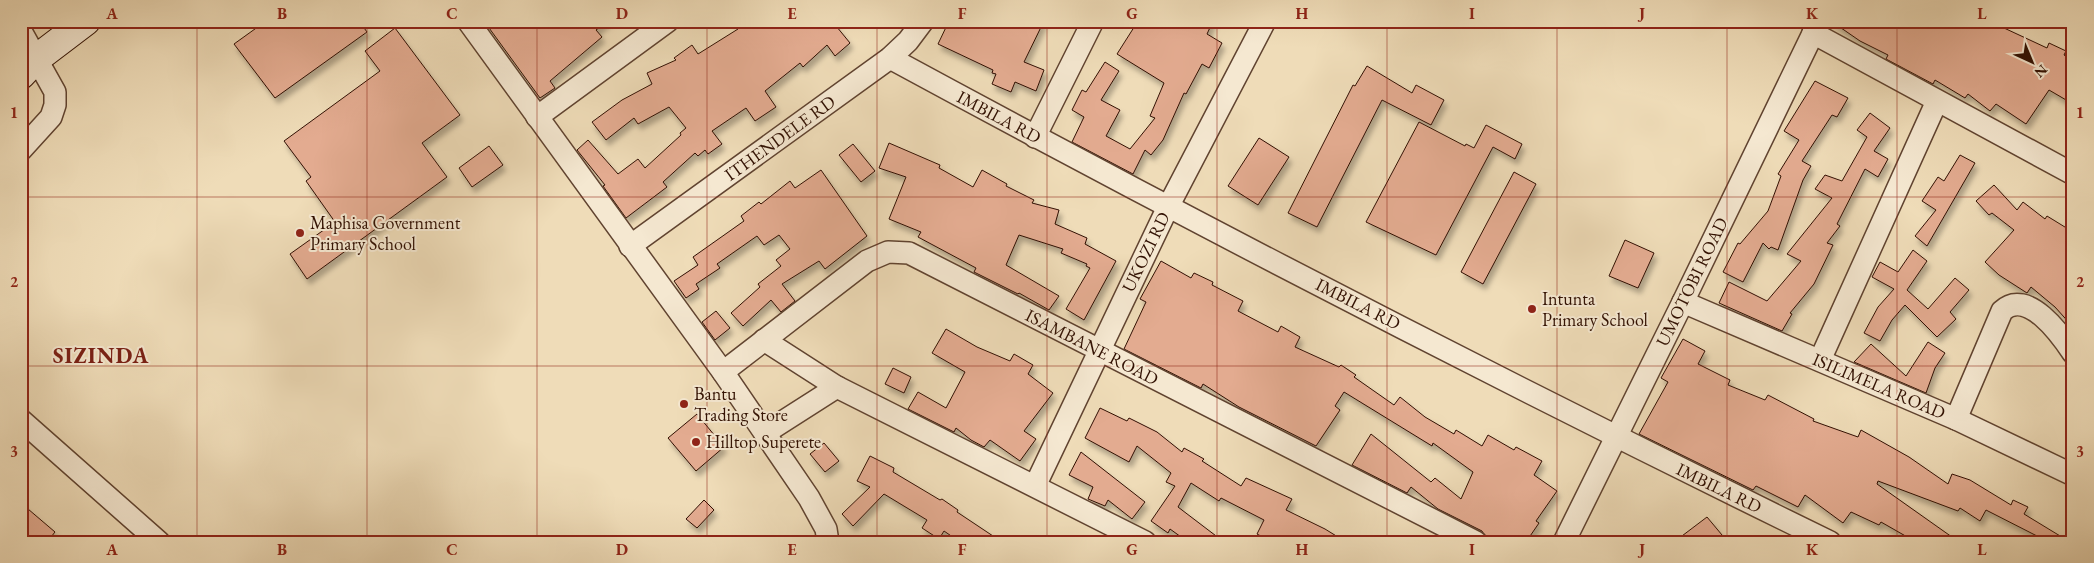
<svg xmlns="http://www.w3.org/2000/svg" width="2094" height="563" font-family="'EB Garamond',serif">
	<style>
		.building { fill: #e3ab90; stroke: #311002; filter: url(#shadow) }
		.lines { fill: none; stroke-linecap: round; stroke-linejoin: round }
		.street-casing { stroke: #604330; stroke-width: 24 }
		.secondary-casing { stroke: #311002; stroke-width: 30 }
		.street { stroke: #f5e8d1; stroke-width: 21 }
		.secondary { stroke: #f5e8d1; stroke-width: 28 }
		.grid { fill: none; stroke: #8f2418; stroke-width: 1; stroke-opacity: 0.55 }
		.poi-dot { fill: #8f2418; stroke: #f5e8d1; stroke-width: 2 }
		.labels { text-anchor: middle; stroke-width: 4; stroke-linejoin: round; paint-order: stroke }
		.street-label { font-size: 18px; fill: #311002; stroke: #f5e8d1 }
		.poi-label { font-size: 18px; fill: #311002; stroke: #f5e8d1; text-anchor: start }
		.district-label { font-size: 22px; font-weight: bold; letter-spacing: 1px; fill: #7a1f14; stroke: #f5e8d1 }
		.neatline { fill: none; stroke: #8f2418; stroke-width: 2 }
		.grid-label { font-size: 16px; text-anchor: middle; font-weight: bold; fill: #8f2418 }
	</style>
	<defs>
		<filter id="shadow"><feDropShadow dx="3" dy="5.5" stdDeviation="2.5" flood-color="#0004"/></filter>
	</defs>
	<rect width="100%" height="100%" fill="#efdcb8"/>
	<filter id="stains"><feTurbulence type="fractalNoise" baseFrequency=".004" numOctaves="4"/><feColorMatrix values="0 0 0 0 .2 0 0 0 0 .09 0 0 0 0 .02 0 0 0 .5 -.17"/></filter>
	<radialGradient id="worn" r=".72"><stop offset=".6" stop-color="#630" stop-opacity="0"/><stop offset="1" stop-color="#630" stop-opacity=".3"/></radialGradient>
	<g class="building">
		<polygon points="266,21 359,21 367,32 275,98 234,44"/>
		<polygon points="484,21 608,21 596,30 602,37 550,81 555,88 540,98"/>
		<polygon points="733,21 832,21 850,43 835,56 827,45 803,67 800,63 765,91 776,107 755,121 746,108 712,131 722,144 708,154 705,150 698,156 695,153 663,182 667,187 626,218 603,186 605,185 577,150 588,140 618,174 638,159 645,168 681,135 680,133 686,128 669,107 638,124 634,118 606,140 592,122 622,100 652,84 647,73 676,60 674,58 692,45 698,54 738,29"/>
		<polygon points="949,21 1044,21 1024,62 1044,70 1036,91 1015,82 1011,92 992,84 996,74 992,73 993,70 938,44"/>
		<polygon points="1138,21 1213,21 1207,34 1222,43 1209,68 1202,64 1186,94 1184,93 1163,140 1151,155 1145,150 1133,174 1072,142 1084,117 1072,110 1082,90 1086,92 1105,62 1119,71 1101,100 1120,110 1106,136 1130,149 1155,118 1150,116 1164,83 1117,54"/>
		<polygon points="1831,21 1989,21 2047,48 2049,43 2066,51 2064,55 2073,60 2073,104 2049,90 2026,124 1996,104 1990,111 1968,94 1965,98 1935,80 1933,84 1886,59 1888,55 1860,41"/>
		<polygon points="395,28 460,115 422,143 447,177 307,279 290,254 335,222 306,181 311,177 284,141 380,71 365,51"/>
		<polygon points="1367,66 1412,93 1416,85 1444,100 1431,125 1382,100 1317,227 1288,213 1353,85 1355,86"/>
		<polygon points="1815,81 1848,98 1837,117 1832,115 1802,161 1811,166 1803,180 1778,250 1771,247 1769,249 1763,243 1743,282 1723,272 1738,243 1740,244 1768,211 1781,176 1778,174 1799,140 1784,131"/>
		<polygon points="1870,113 1890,128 1874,151 1888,159 1878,177 1865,169 1837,224 1840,226 1827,243 1833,245 1814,284 1790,313 1792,314 1782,331 1719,303 1729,282 1767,301 1801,261 1787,254 1832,198 1815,189 1825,175 1842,181 1867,137 1857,130"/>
		<polygon points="1419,122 1465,146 1466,144 1474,148 1486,125 1522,144 1515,159 1493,147 1436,255 1366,222"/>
		<polygon points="1259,138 1289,157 1258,205 1228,186"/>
		<polygon points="889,143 940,165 939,168 973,187 982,170 1007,184 1006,186 1034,200 1032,203 1059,210 1055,224 1087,238 1085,244 1116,261 1084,320 1066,309 1090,268 1086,266 1087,264 1061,253 1063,249 1019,235 1006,265 1059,296 1049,310 1019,293 1018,294 974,272 976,268 918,237 921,232 889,219 906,177 879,168"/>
		<polygon points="853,144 875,171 861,182 839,155"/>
		<polygon points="489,146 503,165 472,187 459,168"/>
		<polygon points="1960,155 1975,163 1927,246 1915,236 1936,210 1922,201 1938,177 1944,181"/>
		<polygon points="821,170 867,236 825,269 819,261 782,284 795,301 781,312 771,300 743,326 731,313 760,287 758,284 781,266 776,260 790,249 779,235 764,245 757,236 717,264 720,268 696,284 699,289 686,298 674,281 698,265 693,257 744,221 741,216 759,202 761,204 790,181 795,188"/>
		<polygon points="1514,172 1536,184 1483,284 1461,272"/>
		<polygon points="1994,185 2017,210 2023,202 2045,219 2047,216 2073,232 2073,327 2055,307 2031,287 2027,293 1999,275 1985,262 2014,230 1992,213 1989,215 1976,201"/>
		<polygon points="1625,240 1654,253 1638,288 1609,276"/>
		<polygon points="1913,250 1927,261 1907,290 1928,309 1955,278 1969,290 1950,312 1956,319 1937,337 1905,305 1892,320 1880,341 1864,333 1878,307 1894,289 1872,277 1880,262 1898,272"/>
		<polygon points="1161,261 1191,278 1194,273 1213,282 1212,285 1243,301 1238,311 1278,332 1281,326 1300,337 1295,347 1339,367 1341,365 1356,375 1354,377 1394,405 1400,397 1425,417 1454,434 1456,430 1482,446 1488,435 1514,450 1516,447 1542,461 1534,475 1557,491 1536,521 1539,523 1526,542 1488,542 1482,531 1438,509 1411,487 1407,493 1352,465 1371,434 1431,482 1435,478 1461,499 1473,472 1433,443 1432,446 1344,392 1335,406 1340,410 1316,446 1239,407 1203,384 1201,388 1124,349 1146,302 1140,299"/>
		<polygon points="716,311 730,328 715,340 702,322"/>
		<polygon points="946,329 977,347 1010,361 1014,354 1033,365 1028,374 1053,393 1024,431 1036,439 1020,461 990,440 984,447 971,440 956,428 954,432 908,409 918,392 946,408 965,372 932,353"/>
		<polygon points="1683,339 1705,351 1698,364 1730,380 1728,385 1765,400 1768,395 1814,419 1813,421 1858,437 1861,430 1909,457 1948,484 1952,474 1970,480 2011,505 2013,500 2028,507 2024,514 2070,542 2033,542 2037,536 1986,510 1980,521 1960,508 1958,511 1878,481 1877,484 1959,542 1916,542 1881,522 1879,525 1851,512 1843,523 1805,495 1798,507 1756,486 1753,490 1639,434 1668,382 1661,378"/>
		<polygon points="1928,342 1945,353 1935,368 1926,393 1854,362 1871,344 1906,376"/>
		<polygon points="893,368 911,377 904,393 885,384"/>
		<polygon points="1100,408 1127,421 1129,418 1157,432 1182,452 1184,448 1204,459 1202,461 1241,486 1246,478 1292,499 1286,510 1325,529 1346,542 1272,542 1257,534 1264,520 1221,498 1219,501 1191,483 1178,507 1224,542 1188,542 1170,529 1168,533 1151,521 1175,486 1166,482 1171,473 1137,446 1129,462 1085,438"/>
		<polygon points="697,414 724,447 696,471 668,438"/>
		<polygon points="824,443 839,461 825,472 810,454"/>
		<polygon points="1081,452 1145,502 1132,519 1108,500 1105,506 1088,499 1093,487 1069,475"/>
		<polygon points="870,456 894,468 893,472 940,500 942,499 958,510 957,512 1002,542 960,542 944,531 939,539 922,528 927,520 884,494 853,526 842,514 870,487 857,481"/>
		<polygon points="704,500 714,510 697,528 686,519"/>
		<polygon points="21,503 55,532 47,542 26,542 21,538"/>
		<polygon points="1707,517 1722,535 1713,542 1674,542"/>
	</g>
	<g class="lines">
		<defs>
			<g id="street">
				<polyline points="468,21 723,372 809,498 826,529 828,542"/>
				<polyline points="21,31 55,92 55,105 51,117 21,150"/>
				<polyline points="1813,33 2073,174"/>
				<path d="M 890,58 C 1200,226 1513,387 1830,542"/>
				<polyline points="537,117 668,21"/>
				<polyline points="1035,137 1093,21"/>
				<polyline points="630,246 890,58 908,41 923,21"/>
				<polyline points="1683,302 1956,419 2073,475"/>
				<polyline points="764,340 837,387 1145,542"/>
				<polyline points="1820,360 1937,101"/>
				<polyline points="723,372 867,261 888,252 909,253 1476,542"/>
				<path d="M 1956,419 L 2002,311 C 2027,287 2061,335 2073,353"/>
				<polyline points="21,420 159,542"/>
				<polyline points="765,433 837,387"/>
				<polyline points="1035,486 1168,207 1265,21"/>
				<polyline points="1564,542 1683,302 1819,21"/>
			</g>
			<polyline id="secondary" points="21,75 36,59 86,21"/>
		</defs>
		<use href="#street" class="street-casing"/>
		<use href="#secondary" class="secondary-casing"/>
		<use href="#street" class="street"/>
		<use href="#secondary" class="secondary"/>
	</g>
	<path class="grid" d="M 197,21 L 197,542M 367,21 L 367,542M 537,21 L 537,542M 707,21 L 707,542M 877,21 L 877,542M 1047,21 L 1047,542M 1217,21 L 1217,542M 1387,21 L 1387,542M 1557,21 L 1557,542M 1727,21 L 1727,542M 1897,21 L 1897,542M 21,197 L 2073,197M 21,366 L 2073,366"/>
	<g class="poi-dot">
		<circle cx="300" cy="233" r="5"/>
		<circle cx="1532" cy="309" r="5"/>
		<circle cx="684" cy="404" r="5"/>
		<circle cx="696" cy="442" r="5"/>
	</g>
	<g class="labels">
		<g class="street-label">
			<text transform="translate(999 117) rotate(28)" y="6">IMBILA RD</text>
			<text transform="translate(780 138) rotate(-36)" y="6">ITHENDELE RD</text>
			<text transform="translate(1146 252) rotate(-64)" y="6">UKOZI RD</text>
			<text transform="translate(1692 282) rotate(-64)" y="6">UMOTOBI ROAD</text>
			<text transform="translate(1358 304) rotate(27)" y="6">IMBILA RD</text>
			<text transform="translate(1092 347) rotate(27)" y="6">ISAMBANE ROAD</text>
			<text transform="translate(1879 386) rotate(23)" y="6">ISILIMELA ROAD</text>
			<text transform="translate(1719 488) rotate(26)" y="6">IMBILA RD</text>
		</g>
		<g class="poi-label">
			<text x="310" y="229">Maphisa Government<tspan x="310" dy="21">Primary School</tspan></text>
			<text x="1542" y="305">Intunta<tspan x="1542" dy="21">Primary School</tspan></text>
			<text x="694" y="400">Bantu<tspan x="694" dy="21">Trading Store</tspan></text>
			<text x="706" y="448">Hilltop Superete</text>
		</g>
		<g class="district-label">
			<text x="101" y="363">SIZINDA</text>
		</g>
	</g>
	<rect width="2094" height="563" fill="none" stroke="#efdcb8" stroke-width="55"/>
	<g transform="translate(2032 62) rotate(136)" stroke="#f5e8d1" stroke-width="4" paint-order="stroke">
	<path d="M0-4L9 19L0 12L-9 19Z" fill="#311002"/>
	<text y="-8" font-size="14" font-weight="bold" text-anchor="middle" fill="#311002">N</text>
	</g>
	<rect x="28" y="28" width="2038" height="508" class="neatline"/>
	<g class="grid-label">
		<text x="112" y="19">A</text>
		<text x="282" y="19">B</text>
		<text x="452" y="19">C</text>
		<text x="622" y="19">D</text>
		<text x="792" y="19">E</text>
		<text x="962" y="19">F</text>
		<text x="1132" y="19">G</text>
		<text x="1302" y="19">H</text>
		<text x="1472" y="19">I</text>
		<text x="1642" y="19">J</text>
		<text x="1812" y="19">K</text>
		<text x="1982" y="19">L</text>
		<text x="14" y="118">1</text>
		<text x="2080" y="118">1</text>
		<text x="14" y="287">2</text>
		<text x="2080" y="287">2</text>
		<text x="14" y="457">3</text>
		<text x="2080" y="457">3</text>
		<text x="112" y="555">A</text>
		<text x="282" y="555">B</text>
		<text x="452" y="555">C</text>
		<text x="622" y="555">D</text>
		<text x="792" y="555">E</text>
		<text x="962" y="555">F</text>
		<text x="1132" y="555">G</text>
		<text x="1302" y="555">H</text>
		<text x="1472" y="555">I</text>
		<text x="1642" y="555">J</text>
		<text x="1812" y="555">K</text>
		<text x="1982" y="555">L</text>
	</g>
	<rect width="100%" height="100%" filter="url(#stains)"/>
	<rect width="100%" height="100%" fill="url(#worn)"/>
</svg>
